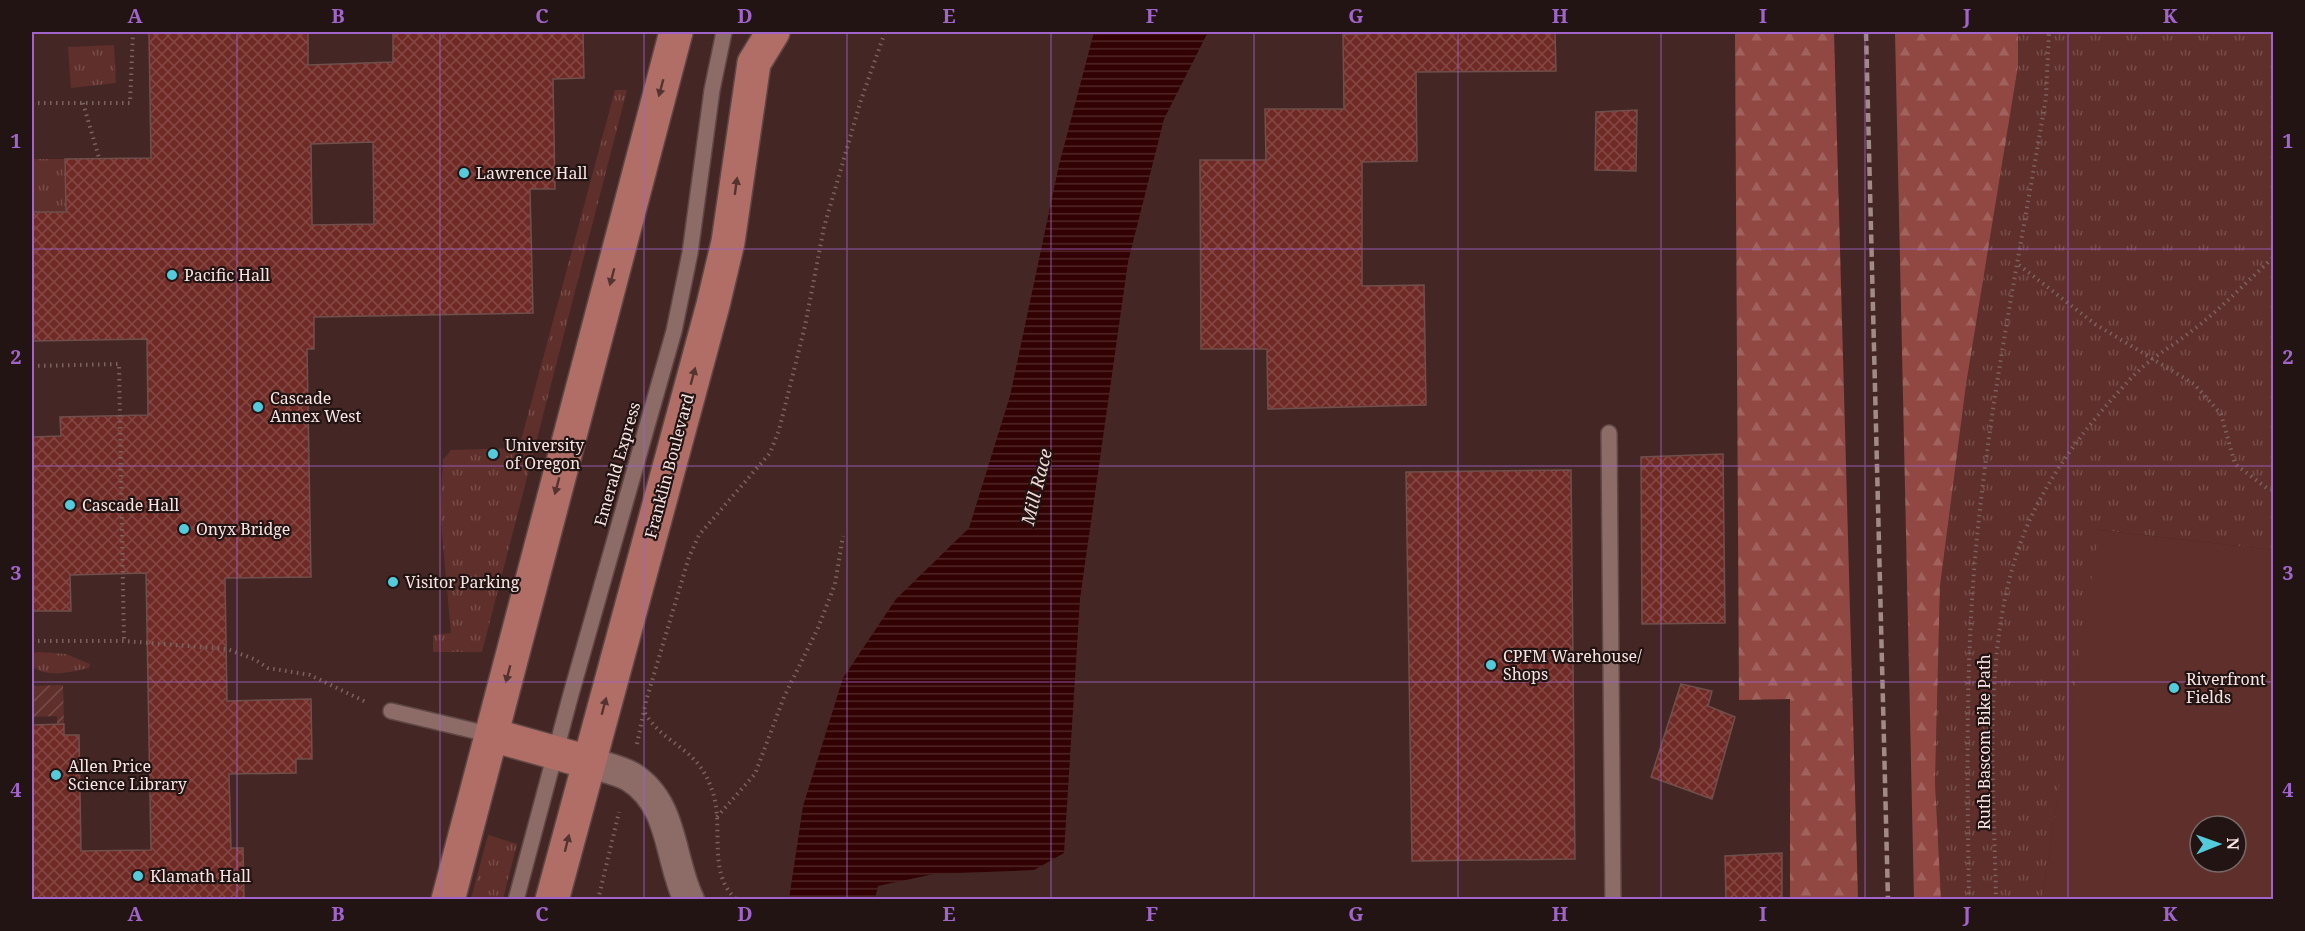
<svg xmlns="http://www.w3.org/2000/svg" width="2305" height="931" font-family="'Noto Serif',serif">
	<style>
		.grass { fill: url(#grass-tufts) }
		.forest { fill: url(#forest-firs) }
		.park { fill: #5f2f2b; fill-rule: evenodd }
		.garden { fill: url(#garden-furrows) }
		.water { fill: url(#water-rules) }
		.building { fill: url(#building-cross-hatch); stroke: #6f4f4b; stroke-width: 1.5; fill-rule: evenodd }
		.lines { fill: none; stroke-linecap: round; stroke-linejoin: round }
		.lane-casing { stroke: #5f4745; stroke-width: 18 }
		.street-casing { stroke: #5f4745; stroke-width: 33 }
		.primary-casing { stroke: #5f4745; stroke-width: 36 }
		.path { stroke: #7c625f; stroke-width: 4; stroke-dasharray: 1.5 4.5; stroke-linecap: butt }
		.lane { stroke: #8d6b67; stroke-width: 15 }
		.street { stroke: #8d6b67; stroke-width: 30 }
		.primary { stroke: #b16e67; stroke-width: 33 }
		.rail { stroke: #a28a87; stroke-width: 4.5; stroke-dasharray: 9 4.5; stroke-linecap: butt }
		.oneway { fill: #543430 }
		.grid { fill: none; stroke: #a164ca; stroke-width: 1.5; stroke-opacity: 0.55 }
		.poi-dot { fill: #53cbda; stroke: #221413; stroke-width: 2 }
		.labels { text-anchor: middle; stroke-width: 4.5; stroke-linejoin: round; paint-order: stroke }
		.poi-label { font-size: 16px; fill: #f9e5e3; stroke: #221413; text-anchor: start }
		.street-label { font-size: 16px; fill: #f9e5e3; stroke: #221413 }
		.water-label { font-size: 18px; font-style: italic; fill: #f1dad7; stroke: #221413 }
		.neatline { fill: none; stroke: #a164ca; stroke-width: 2 }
		.grid-label { font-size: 20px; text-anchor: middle; font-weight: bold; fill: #a164ca }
	</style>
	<defs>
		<pattern id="grass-tufts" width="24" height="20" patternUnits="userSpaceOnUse" patternTransform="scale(1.5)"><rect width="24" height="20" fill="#5f2f2b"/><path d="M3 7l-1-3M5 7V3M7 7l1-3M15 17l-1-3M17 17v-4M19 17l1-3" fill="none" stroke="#774d4a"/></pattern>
		<pattern id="forest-firs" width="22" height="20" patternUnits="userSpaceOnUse" patternTransform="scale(1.5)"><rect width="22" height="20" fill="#914842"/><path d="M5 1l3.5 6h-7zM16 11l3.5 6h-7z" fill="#a1625d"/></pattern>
		<pattern id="garden-furrows" width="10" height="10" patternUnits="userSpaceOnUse" patternTransform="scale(1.5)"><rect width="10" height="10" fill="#5f2f2b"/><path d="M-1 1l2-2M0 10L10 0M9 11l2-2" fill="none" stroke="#774d4a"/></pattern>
		<pattern id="water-rules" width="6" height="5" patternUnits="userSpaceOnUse" patternTransform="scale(1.5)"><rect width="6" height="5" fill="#320102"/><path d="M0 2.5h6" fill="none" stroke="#502627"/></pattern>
		<pattern id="building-cross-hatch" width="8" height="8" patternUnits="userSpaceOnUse" patternTransform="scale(1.5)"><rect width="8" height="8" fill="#702a26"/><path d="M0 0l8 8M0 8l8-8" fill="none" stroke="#854945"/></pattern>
	</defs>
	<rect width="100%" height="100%" fill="#442724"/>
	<g class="grass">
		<polygon points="2018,32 2273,32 2273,550 2100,530 2042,899 1941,900 1935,782 1940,586 1966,385 2018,66"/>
		<polygon points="114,45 116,83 71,88 68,47"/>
		<polygon points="615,90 627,90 482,652 433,652 433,635 451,633 440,512 443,460 451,450 519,448"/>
		<polygon points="32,159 65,159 66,212 32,212"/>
		<path d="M 38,652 L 66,654 L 90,664 L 89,668 C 69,672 51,678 32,667 L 32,654 Z"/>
		<polygon points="488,835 517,844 503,899 471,899"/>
	</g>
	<g class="forest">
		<polygon points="1735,32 1834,32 1858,899 1790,899 1790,699 1739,700"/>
		<polygon points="1895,32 2018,32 2018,66 1966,385 1940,586 1935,782 1941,899 1914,899"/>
	</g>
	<path class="park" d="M 2099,530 L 2273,550 L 2273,899 L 2042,899 ZM 2200,826 L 2236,826 L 2236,862 L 2200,862 Z"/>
	<polygon class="garden" points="63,685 64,724 57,724 57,716 32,717 32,686"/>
	<polygon class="water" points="1094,32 1208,32 1164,119 1128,262 1080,599 1064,853 1034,870 934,874 878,886 875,899 789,899 803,806 843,678 896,599 969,528 1010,396 1059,165"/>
	<g class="building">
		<path d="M 149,32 L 308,32 L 308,65 L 393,62 L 393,32 L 583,32 L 584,78 L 553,79 L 555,189 L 530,189 L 533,313 L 314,317 L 314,349 L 307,349 L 311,577 L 225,578 L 227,701 L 311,699 L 312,759 L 296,759 L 296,773 L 229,774 L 231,848 L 243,848 L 244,900 L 32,900 L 32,725 L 64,724 L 64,735 L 79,735 L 81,851 L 151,850 L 146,573 L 70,575 L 71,611 L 32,611 L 32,437 L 61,436 L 60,417 L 148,415 L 147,339 L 32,341 L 32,212 L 66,212 L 65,159 L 151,158 ZM 373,142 L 374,224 L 312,225 L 311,144 Z"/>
		<polygon points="1363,32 1555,32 1556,71 1416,72 1417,161 1362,162 1362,286 1424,285 1426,405 1268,409 1267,349 1201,349 1200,160 1266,160 1265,109 1344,109 1343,34 1363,34"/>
		<polygon points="1637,110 1636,171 1595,170 1596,112"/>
		<polygon points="1723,454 1725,623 1642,624 1641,457"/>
		<polygon points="1571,470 1575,859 1412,861 1406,472"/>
		<polygon points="1681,684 1712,691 1708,706 1735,717 1712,799 1651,777"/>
		<polygon points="1782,853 1782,900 1726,900 1725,856"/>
	</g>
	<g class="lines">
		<defs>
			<g id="lane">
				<polyline points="1609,433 1613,900"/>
				<polyline points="391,711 492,735"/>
				<polyline points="516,900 571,694 674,331 690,253 712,90 724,32"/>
			</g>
			<path id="street" d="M 588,762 C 602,767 619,770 631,777 C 674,804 669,859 689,900"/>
			<g id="primary">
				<polyline points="492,735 588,762"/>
				<polyline points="448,900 676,32"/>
				<polyline points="552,900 713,305 728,242 754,63 773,32"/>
			</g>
		</defs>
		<use href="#lane" class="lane-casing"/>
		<use href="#street" class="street-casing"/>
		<use href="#primary" class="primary-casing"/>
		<g class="path">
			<polyline points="32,103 130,103 133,32"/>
			<polyline points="83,103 99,158"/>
			<polyline points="2019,265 2095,324 2194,384 2221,414 2235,464 2268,489 2274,490"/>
			<polyline points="32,366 119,364 124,641"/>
			<polyline points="32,641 124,641 227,649 254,659 268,668 310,675 368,703"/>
			<path d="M 645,713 C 665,747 698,745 713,793 C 724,828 707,873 736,899"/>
			<polyline points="637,744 646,701 689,557 699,535 770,453 779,430 805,326 824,227 861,100 885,32"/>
			<polyline points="717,817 755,774 784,697 818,628 835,584 843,536"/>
			<polyline points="881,899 903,900"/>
			<polyline points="598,900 619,812"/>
			<path d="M 1969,900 C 1967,773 1965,644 1979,518 C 1994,377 2023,237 2046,97 L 2049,32"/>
			<path d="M 1996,900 C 1994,775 1978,623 2035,509 C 2060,459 2096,415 2135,374 C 2151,358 2171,347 2189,333 C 2219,311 2246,282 2274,257"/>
		</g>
		<use href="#lane" class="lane"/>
		<use href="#street" class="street"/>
		<use href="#primary" class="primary"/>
		<polyline class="rail" points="1866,32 1888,900"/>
	</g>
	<defs><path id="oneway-solid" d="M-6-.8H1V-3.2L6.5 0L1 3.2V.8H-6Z" transform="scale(1.5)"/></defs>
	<g class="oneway">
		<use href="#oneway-solid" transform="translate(661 88) rotate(105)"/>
		<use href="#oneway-solid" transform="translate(736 186) rotate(-82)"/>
		<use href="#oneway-solid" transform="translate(612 277) rotate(105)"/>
		<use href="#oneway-solid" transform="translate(693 376) rotate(-75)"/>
		<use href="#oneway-solid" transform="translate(557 486) rotate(105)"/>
		<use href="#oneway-solid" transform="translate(508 674) rotate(105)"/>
		<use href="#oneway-solid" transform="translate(604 706) rotate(-75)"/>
		<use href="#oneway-solid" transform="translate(567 843) rotate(-76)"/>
	</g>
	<path class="grid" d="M 237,32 L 237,900M 440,32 L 440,900M 644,32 L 644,900M 847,32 L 847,900M 1051,32 L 1051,900M 1254,32 L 1254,900M 1458,32 L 1458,900M 1661,32 L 1661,900M 1865,32 L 1865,900M 2068,32 L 2068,900M 32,249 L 2274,249M 32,466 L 2274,466M 32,682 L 2274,682"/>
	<g class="poi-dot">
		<circle cx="464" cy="173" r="6"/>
		<circle cx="172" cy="275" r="6"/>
		<circle cx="258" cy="407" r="6"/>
		<circle cx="493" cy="454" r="6"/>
		<circle cx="70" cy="505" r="6"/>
		<circle cx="184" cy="529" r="6"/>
		<circle cx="393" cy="582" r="6"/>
		<circle cx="1491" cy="665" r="6"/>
		<circle cx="2174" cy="688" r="6"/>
		<circle cx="56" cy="775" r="6"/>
		<circle cx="138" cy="876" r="6"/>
	</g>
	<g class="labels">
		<g class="poi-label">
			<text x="476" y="179">Lawrence Hall</text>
			<text x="184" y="281">Pacific Hall</text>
			<text x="270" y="404">Cascade<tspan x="270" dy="18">Annex West</tspan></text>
			<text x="505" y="451">University<tspan x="505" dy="18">of Oregon</tspan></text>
			<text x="82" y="511">Cascade Hall</text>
			<text x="196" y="535">Onyx Bridge</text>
			<text x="405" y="588">Visitor Parking</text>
			<text x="1503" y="662">CPFM Warehouse/<tspan x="1503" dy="18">Shops</tspan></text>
			<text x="2186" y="685">Riverfront<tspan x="2186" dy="18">Fields</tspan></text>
			<text x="68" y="772">Allen Price<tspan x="68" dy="18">Science Library</tspan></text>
			<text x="150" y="882">Klamath Hall</text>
		</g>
		<g class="street-label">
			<text transform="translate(617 464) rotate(-74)" y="6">Emerald Express</text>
			<text transform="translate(669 466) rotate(-75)" y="6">Franklin Boulevard</text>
			<text transform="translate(1984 742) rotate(-90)" y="6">Ruth Bascom Bike Path</text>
		</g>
		<g class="water-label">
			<text transform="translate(1037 487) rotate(-76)" y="6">Mill Race</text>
		</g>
	</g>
	<rect width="2305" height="931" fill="none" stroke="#221413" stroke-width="66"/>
	<g transform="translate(2218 844) rotate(89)"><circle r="28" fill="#221413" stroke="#786866" stroke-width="1.5"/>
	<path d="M0-4.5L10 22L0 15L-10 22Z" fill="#53cbda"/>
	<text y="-9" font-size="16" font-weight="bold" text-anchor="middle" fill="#f9e5e3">N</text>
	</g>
	<rect x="33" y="33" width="2239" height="865" class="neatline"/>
	<g class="grid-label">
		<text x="135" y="23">A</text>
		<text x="338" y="23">B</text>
		<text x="542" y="23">C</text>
		<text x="745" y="23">D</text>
		<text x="949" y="23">E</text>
		<text x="1152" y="23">F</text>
		<text x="1356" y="23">G</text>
		<text x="1560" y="23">H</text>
		<text x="1763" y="23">I</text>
		<text x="1967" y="23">J</text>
		<text x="2170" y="23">K</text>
		<text x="16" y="148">1</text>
		<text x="2288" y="148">1</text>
		<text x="16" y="364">2</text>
		<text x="2288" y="364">2</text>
		<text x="16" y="580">3</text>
		<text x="2288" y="580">3</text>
		<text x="16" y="797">4</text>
		<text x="2288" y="797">4</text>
		<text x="135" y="921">A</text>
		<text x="338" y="921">B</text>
		<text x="542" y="921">C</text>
		<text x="745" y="921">D</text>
		<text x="949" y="921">E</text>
		<text x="1152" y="921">F</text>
		<text x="1356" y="921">G</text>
		<text x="1560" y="921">H</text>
		<text x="1763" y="921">I</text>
		<text x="1967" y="921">J</text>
		<text x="2170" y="921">K</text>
	</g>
</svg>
